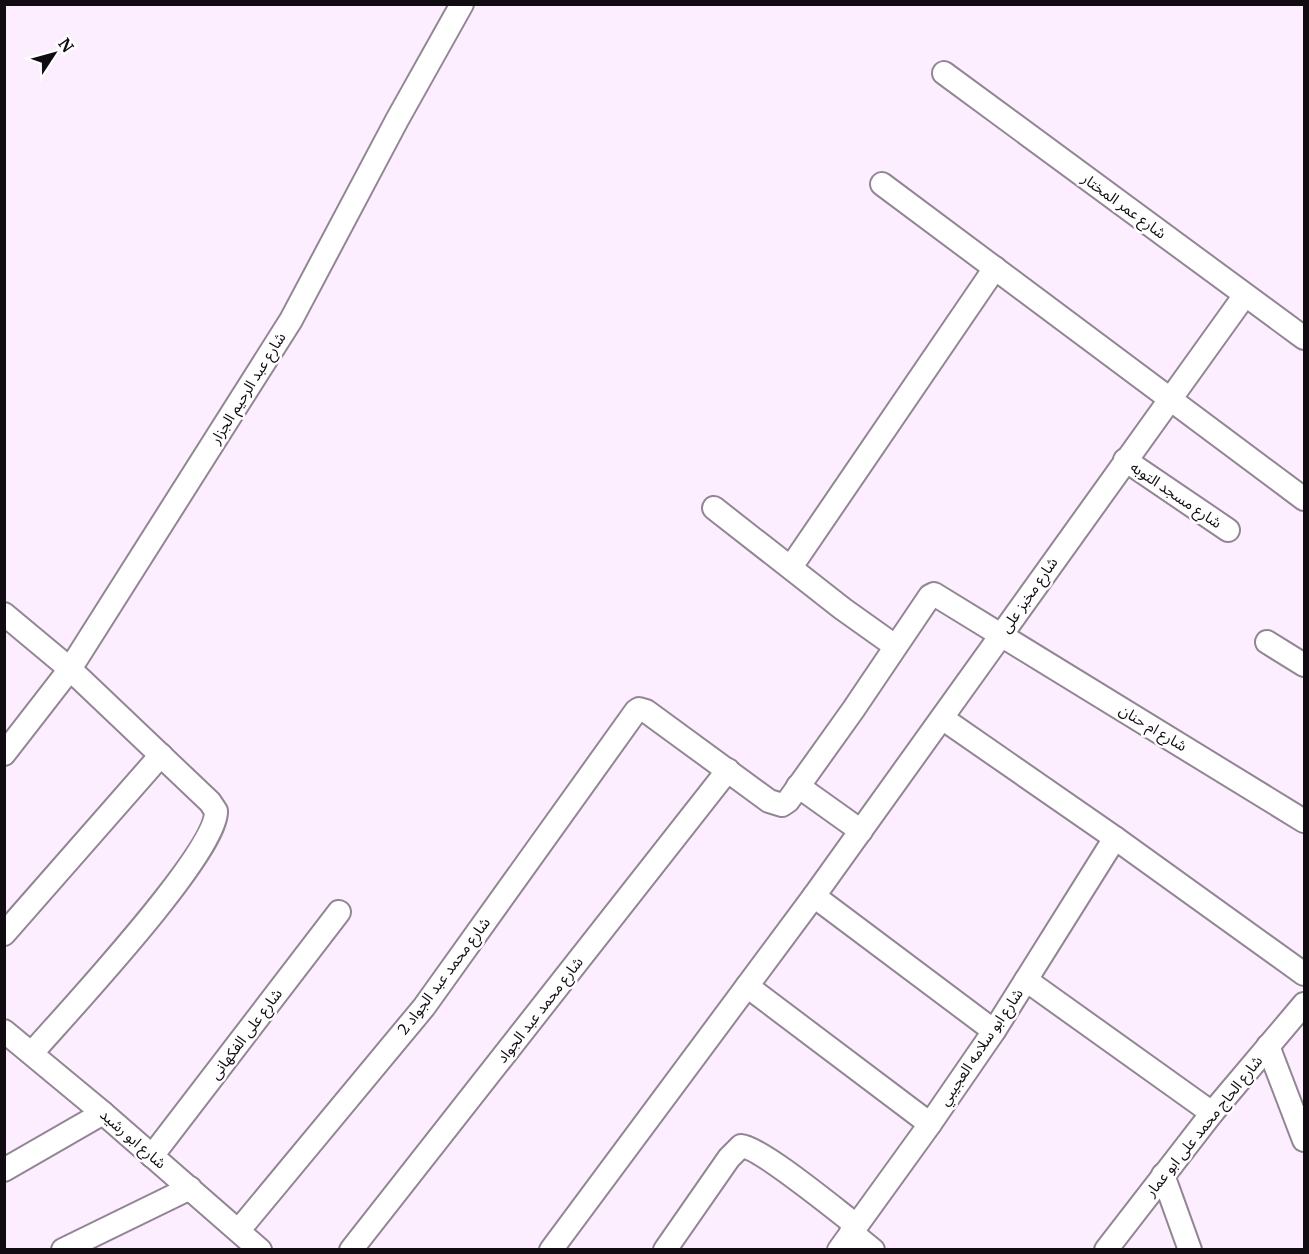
<svg xmlns="http://www.w3.org/2000/svg" width="1309" height="1254" font-family="Merriweather,'Noto Sans Arabic',serif">
	<style>
		.lines { fill: none; stroke-linecap: round; stroke-linejoin: round }
		.minor-casing { stroke: #928594; stroke-width: 26 }
		.minor { stroke: #fff; stroke-width: 22 }
		.labels { text-anchor: middle; stroke-width: 5; stroke-linejoin: round; paint-order: stroke }
		.street-label { font-size: 15px; fill: #100c11; stroke: #fff }
	</style>
	<rect width="100%" height="100%" fill="#fdeeff"/>
	<g class="lines">
		<defs>
			<g id="minor">
				<polyline points="944,73 1304,338"/>
				<polyline points="882,184 1304,499"/>
				<polyline points="1125,460 1228,530"/>
				<polyline points="714,508 843,609 895,646"/>
				<polyline points="791,567 995,268"/>
				<path d="M 4,614 L 70,669 L 210,802 L 216,811 C 218,852 65,1015 32,1053"/>
				<polyline points="1267,642 1304,665"/>
				<polyline points="942,718 1115,838 1304,974"/>
				<polyline points="4,754 70,669 291,320 397,120 462,4"/>
				<polyline points="798,786 861,831"/>
				<polyline points="814,896 994,1031"/>
				<polyline points="4,934 161,755"/>
				<polyline points="1026,980 1212,1113"/>
				<polyline points="747,986 930,1124"/>
				<polyline points="4,1031 103,1113 260,1250"/>
				<polyline points="1268,1046 1304,1140"/>
				<polyline points="152,1156 339,912"/>
				<polyline points="4,1170 103,1113"/>
				<polyline points="1163,1175 1190,1250"/>
				<polyline points="239,1230 424,1007 636,711 639,709 646,711 769,801 782,805 788,801 853,710 930,596 934,594 1304,821"/>
				<polyline points="851,1232 873,1250"/>
				<polyline points="63,1250 190,1188"/>
				<polyline points="351,1250 728,770"/>
				<polyline points="551,1250 814,896 1245,295"/>
				<path d="M 665,1250 L 729,1158 L 741,1146 C 760,1147 836,1210 856,1225"/>
				<polyline points="839,1250 930,1124 994,1031 1115,838"/>
				<polyline points="1106,1250 1212,1113 1304,1004"/>
			</g>
		</defs>
		<use href="#minor" class="minor-casing"/>
		<use href="#minor" class="minor"/>
	</g>
	<g class="labels">
		<g class="street-label">
			<text transform="translate(1124 206) rotate(36)" y="5">شارع عمر المختار</text>
			<text transform="translate(248 388) rotate(-58)" y="5">شارع عبد الرحيم الجزار</text>
			<text transform="translate(1176 495) rotate(34)" y="5">شارع مسجد التوبه</text>
			<text transform="translate(1029 595) rotate(-55)" y="5">شارع مخبز على</text>
			<text transform="translate(1153 728) rotate(31)" y="5">شارع ام حنان</text>
			<text transform="translate(444 976) rotate(-53)" y="5">شارع محمد عبد الجواد 2</text>
			<text transform="translate(540 1010) rotate(-52)" y="5">شارع محمد عبد الجواد</text>
			<text transform="translate(246 1034) rotate(-53)" y="5">شارع على الفكهانى</text>
			<text transform="translate(981 1047) rotate(-56)" y="5">شارع ابو سلامه العجيبي</text>
			<text transform="translate(1204 1126) rotate(-51)" y="5">شارع الحاج محمد على ابو عمار</text>
			<text transform="translate(133 1139) rotate(41)" y="5">شارع ابو رشيد</text>
		</g>
	</g>
	<rect width="1309" height="1254" fill="none" stroke="#100c11" stroke-width="12"/>
	<g transform="translate(54 54) rotate(54)" stroke="#ffffff" stroke-width="4.5" paint-order="stroke">
	<path d="M0-4.5L10 22L0 15L-10 22Z" fill="#100c11"/>
	<text y="-9" font-size="16" font-weight="bold" text-anchor="middle" fill="#100c11">N</text>
	</g>
</svg>
